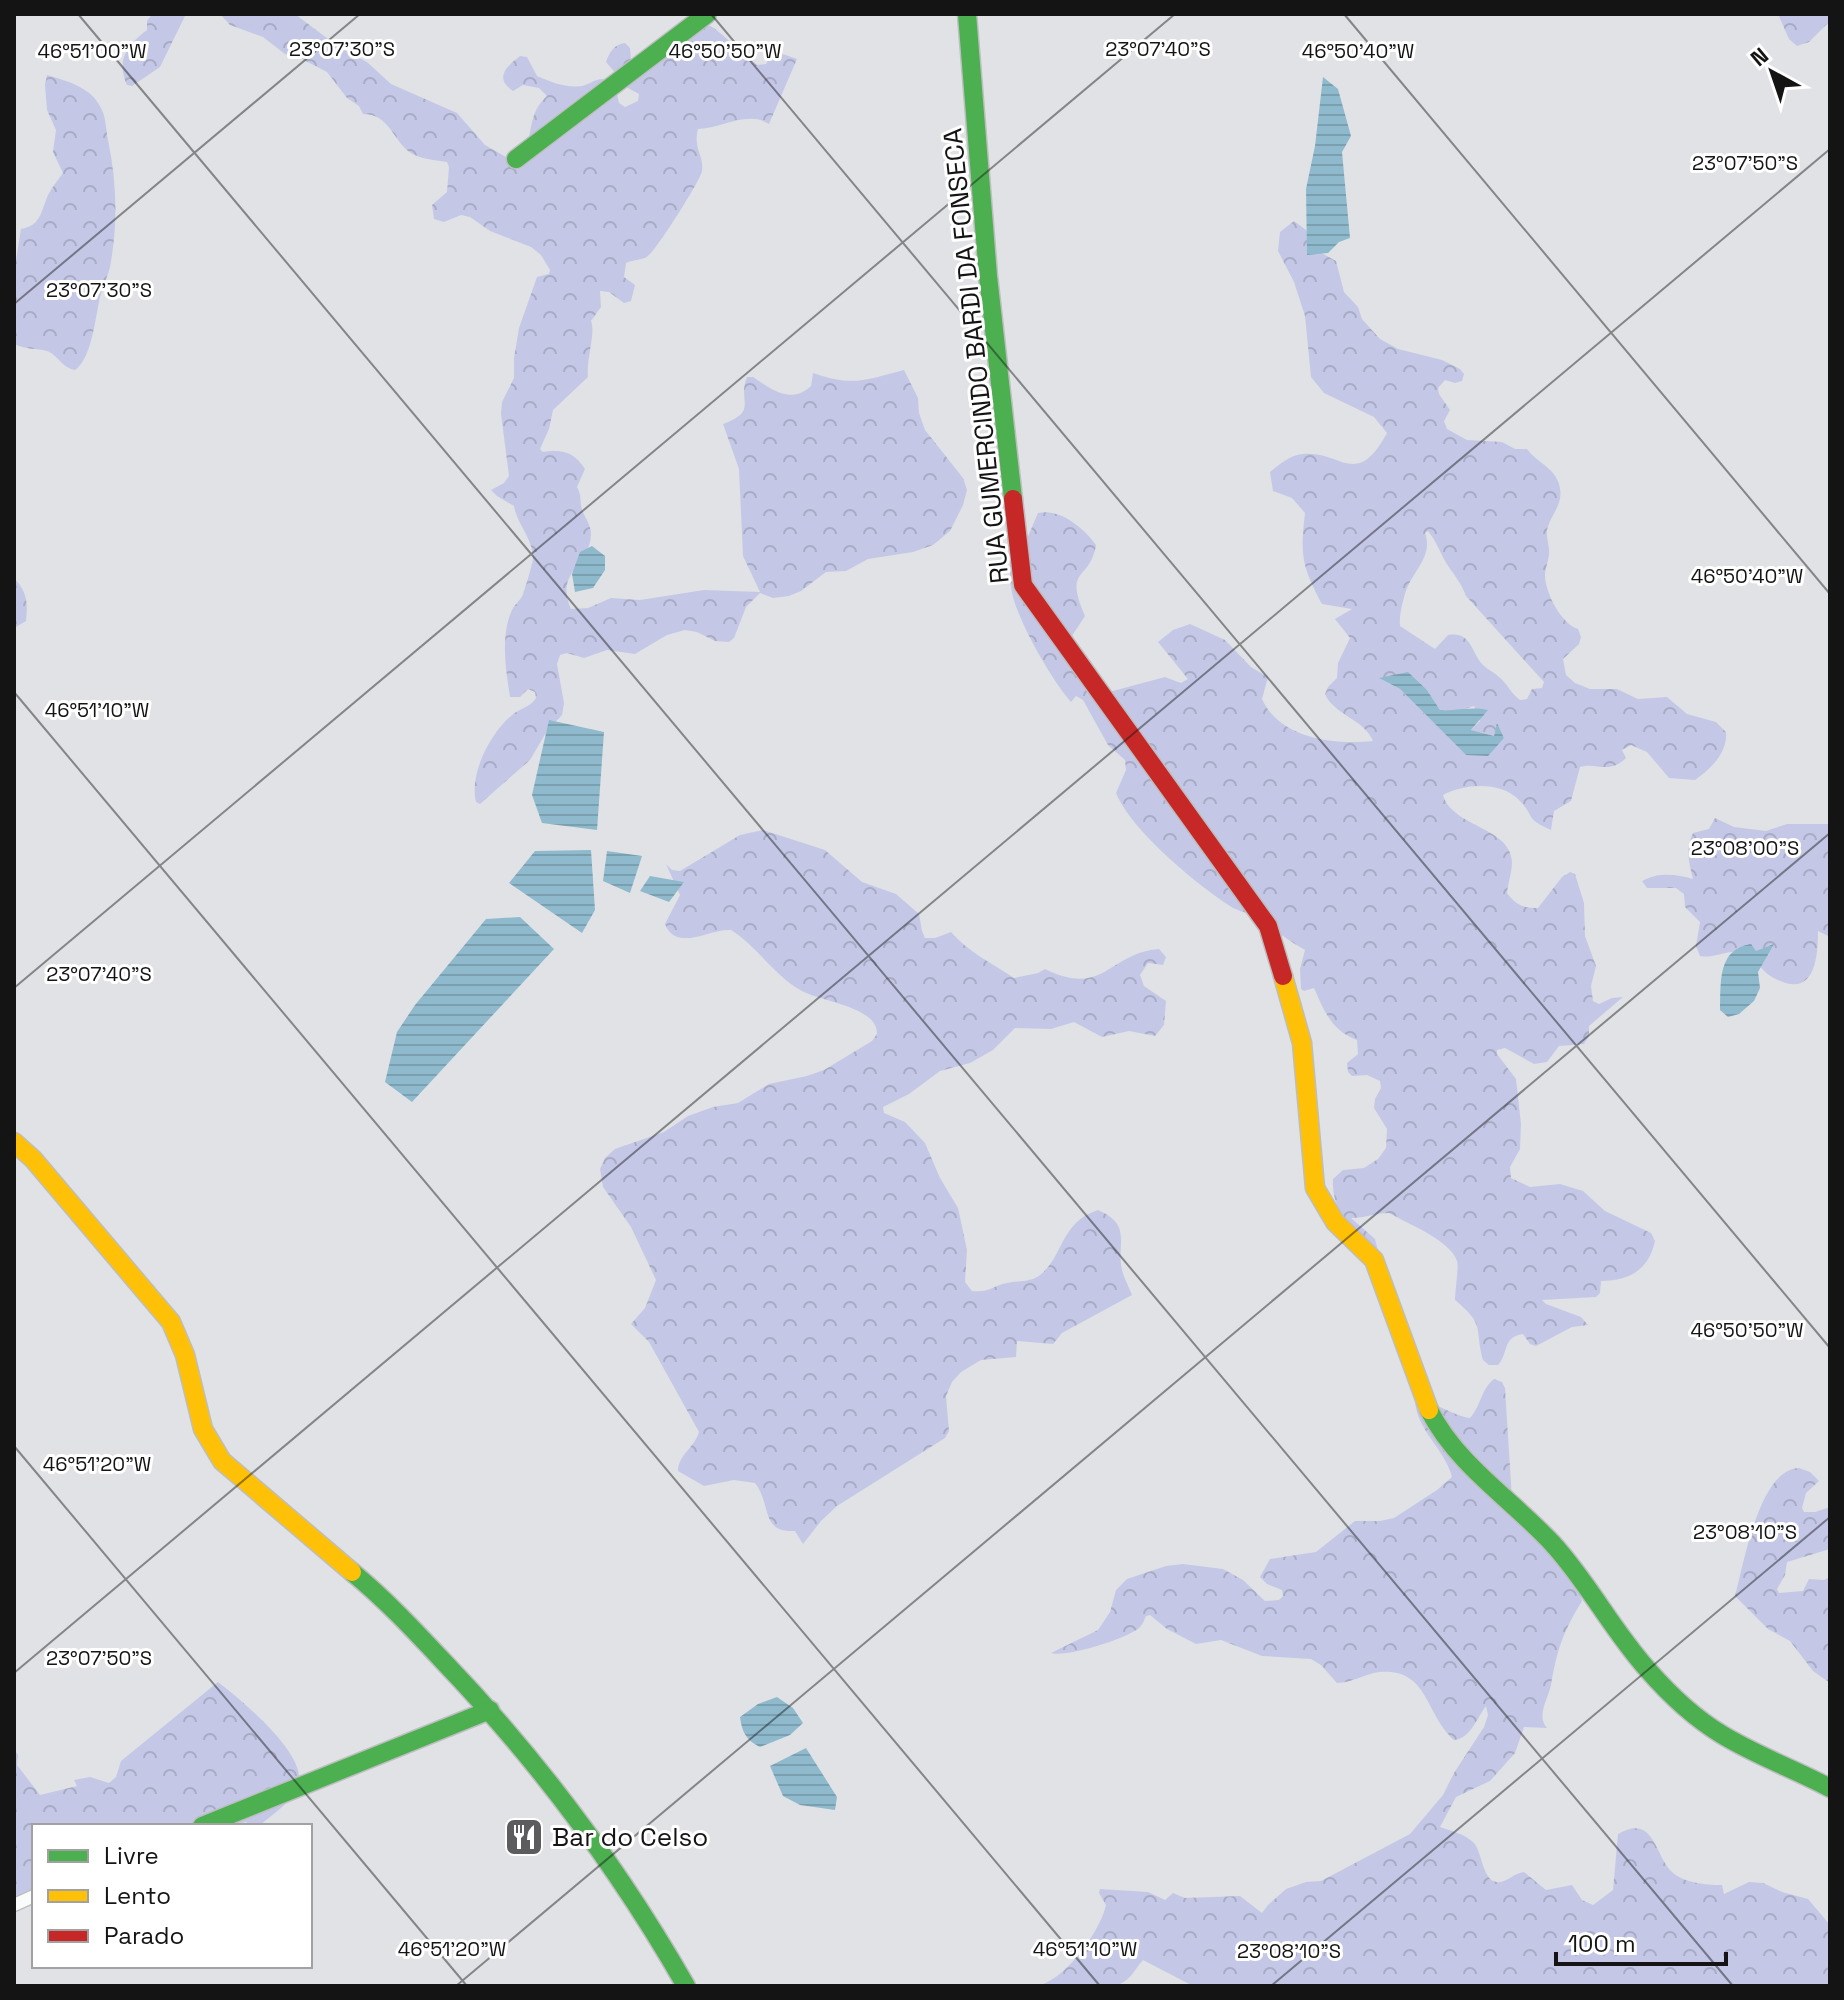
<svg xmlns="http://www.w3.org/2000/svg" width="1844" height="2000" font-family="'Space Grotesk',sans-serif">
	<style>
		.forest { fill: url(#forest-crowns); fill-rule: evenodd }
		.water { fill: url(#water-rules) }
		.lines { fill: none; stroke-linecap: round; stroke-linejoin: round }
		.street-casing { stroke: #bdbebf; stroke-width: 15 }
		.fast-casing { stroke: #bdbebf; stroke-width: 21 }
		.slow-casing { stroke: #bdbebf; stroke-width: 21 }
		.jam-casing { stroke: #bdbebf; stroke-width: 21 }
		.street { stroke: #fafbfb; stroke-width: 12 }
		.fast { stroke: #4caf50; stroke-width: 18 }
		.slow { stroke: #ffc107; stroke-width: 18 }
		.jam { stroke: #c62828; stroke-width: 18 }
		.ticks { fill: none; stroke: #141415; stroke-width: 2; stroke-opacity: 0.45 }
		.labels { text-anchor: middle; stroke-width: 6; stroke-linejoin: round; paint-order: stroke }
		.street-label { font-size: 26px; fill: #141415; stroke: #fff }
		.poi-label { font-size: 26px; fill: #141415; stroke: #fff; text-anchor: start }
		.ticks-label { font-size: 20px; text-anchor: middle; fill: #141415; stroke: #fff; stroke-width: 6; stroke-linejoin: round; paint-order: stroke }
	</style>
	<defs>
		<pattern id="forest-crowns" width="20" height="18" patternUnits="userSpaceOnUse" patternTransform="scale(2)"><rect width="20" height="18" fill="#c4c8e6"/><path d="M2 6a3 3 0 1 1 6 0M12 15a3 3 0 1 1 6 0" fill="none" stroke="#a8abc4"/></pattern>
		<pattern id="water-rules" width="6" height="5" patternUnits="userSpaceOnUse" patternTransform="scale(2)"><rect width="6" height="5" fill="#8fbacd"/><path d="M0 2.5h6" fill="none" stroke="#7a9faf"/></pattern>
	</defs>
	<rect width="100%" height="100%" fill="#e1e2e5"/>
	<g class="forest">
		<path d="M 152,14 L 186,14 L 160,67 L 132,86 L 127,85 C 116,60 127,45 147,30 L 147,21 Z"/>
		<path d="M 220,14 L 295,14 L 340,48 L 367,62 L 391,84 L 457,113 L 485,145 L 506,157 L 516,155 L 527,147 C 532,127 531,110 547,96 L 539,88 L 523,85 L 513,91 C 494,78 506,67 520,56 L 527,57 L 537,76 C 551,82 565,88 582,86 C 590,84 599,76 607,80 C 616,84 617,95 619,103 L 625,107 L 638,101 L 639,94 L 628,88 L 606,62 C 609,53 614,44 625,43 L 630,48 L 632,69 L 696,28 C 700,27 707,25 710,26 C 714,26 749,59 757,65 L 766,64 L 772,54 L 777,52 L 797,59 L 769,124 C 747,110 721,129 698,129 C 693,150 704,154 702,171 C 702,178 657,249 649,255 C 643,261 634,259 626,263 L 624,277 L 635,285 L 631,301 L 624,303 L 609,292 L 600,291 L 601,307 L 591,321 C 596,333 586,359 588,377 L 553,410 L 549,429 L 540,449 L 543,452 C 563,449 574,452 585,469 L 577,487 C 581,494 580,497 581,505 C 582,515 591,523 591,534 C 590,567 554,571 571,609 L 588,608 L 611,598 L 640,600 L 704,590 L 760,592 L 743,556 L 739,469 L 723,424 C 759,411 737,401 747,377 L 753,377 C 771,389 791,405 811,386 L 813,373 C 853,387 865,380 904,370 L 918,398 L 919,413 L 925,430 L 963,478 L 967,490 L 963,505 L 950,531 L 933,545 L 913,552 L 868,559 L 846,571 L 826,572 L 801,591 L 789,596 L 773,598 L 760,593 L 746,607 L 734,638 L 729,642 L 715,641 L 697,632 L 685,630 L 667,635 L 635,654 L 607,650 L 584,658 L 567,653 L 560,655 L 557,664 L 564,703 L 562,715 L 547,731 L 530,760 L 480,804 L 476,802 C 469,774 490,734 511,716 C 519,708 530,708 536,698 L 535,692 L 528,689 L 520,697 L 510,697 C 506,670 500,636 512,610 C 515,604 521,600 523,594 C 525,589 533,563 533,558 C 533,539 517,524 514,506 L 497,496 L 491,490 L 504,483 L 509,476 L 501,414 L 502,402 L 514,378 L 514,358 L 519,328 L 537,277 L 549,274 L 550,270 L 541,255 L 531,247 L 490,231 L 470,217 L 461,215 L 444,222 L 434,219 L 432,205 L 447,192 L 449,167 L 447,162 C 434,160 418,159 408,151 C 392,137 388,114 363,114 L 359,106 L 347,98 L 327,72 L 298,57 L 285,54 L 263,37 L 230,25 Z"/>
		<polygon points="1778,14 1830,14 1830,21 1809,42 1797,46 1789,39"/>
		<path d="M 47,75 C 69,82 92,87 102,110 C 106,119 106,130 108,140 C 117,183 118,224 110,267 C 107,279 101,290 99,302 C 95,321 91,359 75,370 C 62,368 58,355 47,351 C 35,348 28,350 14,344 L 14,273 L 21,229 C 41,226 41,211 48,195 C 52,187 58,180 63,173 L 53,152 L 56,130 L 47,110 L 45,85 Z"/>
		<path d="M 1294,221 L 1306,230 L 1318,251 L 1336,261 L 1344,292 L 1358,307 L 1362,319 L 1380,339 L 1398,349 L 1442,360 L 1460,369 L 1464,374 L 1462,381 L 1455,383 L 1445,380 L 1438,388 L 1439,394 L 1450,410 L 1444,421 L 1447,429 L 1467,440 L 1502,442 L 1515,449 L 1527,449 C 1536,462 1554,467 1559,484 C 1565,504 1551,513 1547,530 C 1546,538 1550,547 1549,555 C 1548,561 1546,567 1545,573 C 1544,591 1561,624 1578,629 L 1581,637 L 1579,644 L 1563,659 L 1566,675 L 1575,683 L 1590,689 L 1617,689 L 1638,699 L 1667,697 L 1687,714 L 1716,722 L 1726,732 C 1728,752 1711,769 1695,780 L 1669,778 L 1647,752 L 1631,745 L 1622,750 L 1626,758 C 1608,775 1598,762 1580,767 L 1571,801 L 1554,811 L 1551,830 C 1524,818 1536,818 1520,801 C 1502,781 1465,783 1443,795 C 1452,827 1511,827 1512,862 C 1512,872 1508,883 1507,893 C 1516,905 1523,908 1538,908 L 1562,877 L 1570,872 L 1575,874 L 1584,903 L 1585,936 L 1596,966 L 1591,986 L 1593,1001 L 1599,1004 L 1612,998 L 1623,997 L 1589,1026 L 1589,1036 L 1584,1044 L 1559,1046 L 1547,1062 L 1534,1064 L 1505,1048 L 1497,1050 L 1497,1054 L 1516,1079 L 1521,1124 L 1520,1149 L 1510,1167 L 1511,1178 L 1530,1187 L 1560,1184 L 1583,1191 L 1605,1211 L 1651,1233 L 1655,1241 C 1649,1269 1630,1281 1601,1281 L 1600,1293 L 1596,1297 L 1542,1300 L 1546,1304 L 1581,1317 L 1588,1325 L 1572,1327 L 1536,1346 L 1530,1344 L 1523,1334 C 1502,1337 1509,1353 1498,1365 L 1489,1365 L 1483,1360 C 1474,1327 1486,1326 1455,1300 C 1455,1290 1459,1267 1457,1261 C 1450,1240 1408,1224 1389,1213 C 1375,1213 1365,1218 1351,1218 L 1375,1239 L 1378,1251 L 1376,1255 C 1354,1231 1331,1213 1333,1179 L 1343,1170 L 1364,1168 L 1378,1159 L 1386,1148 L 1387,1129 L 1374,1108 L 1375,1099 L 1381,1088 L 1380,1081 L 1367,1075 L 1352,1076 L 1348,1072 L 1347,1063 L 1358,1054 L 1357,1040 C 1332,1031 1324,1011 1314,988 L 1304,991 L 1301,989 L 1300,969 L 1305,950 C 1286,940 1271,926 1253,916 C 1246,912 1237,911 1230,906 C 1196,884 1131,830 1116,793 L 1126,770 L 1125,760 L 1108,745 L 1083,700 L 1076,696 L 1071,702 C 1051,679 1021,626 1013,597 C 1008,579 1010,558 1012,540 L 1026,541 L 1038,513 C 1060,508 1084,528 1096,545 C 1090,582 1063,566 1085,616 L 1066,645 L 1109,692 L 1165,677 L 1181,683 L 1188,679 L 1158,642 L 1173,630 L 1190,624 L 1225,640 L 1251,667 L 1268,677 L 1262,699 C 1280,739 1334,745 1373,741 C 1364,719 1334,715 1325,694 L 1328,687 L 1337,678 L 1338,663 L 1350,638 L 1335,619 L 1352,609 L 1322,604 C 1302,566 1300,556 1305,513 L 1292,498 L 1273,491 L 1270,472 C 1280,464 1290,455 1303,454 C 1341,450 1356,490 1387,433 L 1374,417 L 1324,393 L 1311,377 L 1305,316 L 1294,282 L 1278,251 L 1280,232 ZM 1428,531 C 1436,541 1439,550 1445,561 C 1453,574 1461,582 1466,596 L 1544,682 L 1542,688 L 1532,689 L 1527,699 L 1520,700 C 1511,694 1508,684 1499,677 C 1494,672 1488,670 1483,665 C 1471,653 1472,631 1448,635 L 1435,649 L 1400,626 C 1399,615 1403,599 1407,588 C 1415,569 1433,555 1425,533 ZM 1381,679 L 1427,690 L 1440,710 L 1461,710 L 1474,706 L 1480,721 L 1471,730 L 1494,736 L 1497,725 L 1504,738 L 1466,755 L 1400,689 Z"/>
		<path d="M 14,578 C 27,592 28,602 26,621 L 14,628 Z"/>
		<path d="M 1715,818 L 1734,827 L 1766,831 L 1787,824 L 1830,824 L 1830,914 L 1828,915 L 1830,918 L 1830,937 L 1818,931 C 1818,960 1814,1001 1772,977 C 1761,971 1756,958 1743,953 C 1729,948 1715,959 1700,956 L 1696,946 L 1700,922 L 1685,907 L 1684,894 L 1676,888 L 1647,888 L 1642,881 C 1658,872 1676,874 1693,879 C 1689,862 1685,850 1693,833 L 1709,829 Z"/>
		<path d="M 763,830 L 825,850 L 862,882 L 896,894 L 919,914 L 922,931 L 925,938 L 935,938 L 951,932 C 967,951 993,964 1014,978 L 1038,973 L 1045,969 C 1105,998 1108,953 1159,949 L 1166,957 L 1163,965 L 1148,963 L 1140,975 L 1144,986 L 1166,1001 L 1164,1025 L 1155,1036 L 1129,1031 L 1102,1037 L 1074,1022 L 1051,1029 L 1015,1028 L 993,1050 L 970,1063 L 940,1071 L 909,1094 L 883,1107 L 884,1113 L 905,1122 L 925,1143 L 940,1178 L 958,1208 L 967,1250 L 965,1282 L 972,1291 C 989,1293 992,1286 1007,1283 C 1017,1281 1028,1282 1037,1277 C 1064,1260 1058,1223 1098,1210 C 1133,1225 1116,1244 1122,1270 C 1124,1278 1129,1287 1132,1295 L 1062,1333 L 1053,1344 L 1017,1341 L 1016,1357 L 981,1360 L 961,1372 L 952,1382 L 946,1396 L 949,1431 L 945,1438 L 837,1506 L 821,1521 L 803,1544 L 795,1531 C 760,1533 772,1505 755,1483 L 734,1480 L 704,1486 L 678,1471 C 678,1455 695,1447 699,1432 L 649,1342 L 631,1324 L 645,1308 L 656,1280 L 631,1227 L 603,1187 L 600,1169 L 605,1158 L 615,1149 L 664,1132 L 688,1116 L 713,1107 L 738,1103 L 769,1084 L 807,1076 L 824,1070 L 872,1041 L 877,1034 C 878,1007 822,1002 802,991 C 774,976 757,946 731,930 C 711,928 676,953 665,924 L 680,895 L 666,864 L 672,870 L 680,871 L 740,835 Z"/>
		<path d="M 1494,1379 L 1502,1382 L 1505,1388 L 1512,1499 L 1521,1510 L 1530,1507 C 1558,1540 1569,1560 1582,1601 C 1563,1632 1557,1650 1551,1685 C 1548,1699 1536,1716 1547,1728 L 1524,1727 L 1515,1753 L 1490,1781 L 1456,1797 L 1440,1827 C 1452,1831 1465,1834 1474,1843 C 1483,1853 1482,1885 1501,1882 C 1509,1880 1515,1873 1524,1872 L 1546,1890 L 1572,1885 L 1582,1900 L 1593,1905 L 1613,1890 L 1618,1834 C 1654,1813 1654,1854 1672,1872 C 1684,1883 1706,1885 1722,1885 L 1724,1894 L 1749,1882 L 1763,1883 L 1782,1892 L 1808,1899 L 1830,1925 L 1830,1986 L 1193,1986 L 1143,1960 C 1134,1970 1131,1981 1115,1986 L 1036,1986 C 1064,1982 1100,1932 1106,1905 L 1099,1893 L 1100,1889 L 1148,1892 L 1165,1900 L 1173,1893 L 1185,1898 L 1240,1896 L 1262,1913 L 1268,1905 L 1286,1889 L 1306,1882 L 1321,1881 L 1410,1834 L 1443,1795 L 1454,1773 L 1484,1727 L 1488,1715 L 1486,1706 C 1477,1718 1470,1739 1454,1740 C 1424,1713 1429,1669 1380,1672 C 1366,1673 1352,1683 1337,1683 L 1321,1665 L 1311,1659 L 1262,1656 L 1221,1640 L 1196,1644 L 1167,1629 L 1150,1615 L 1146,1616 C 1144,1620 1143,1624 1140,1627 C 1130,1638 1065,1658 1051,1653 L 1098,1630 L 1110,1612 L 1116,1590 L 1127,1579 L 1166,1566 L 1183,1564 L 1223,1569 L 1243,1580 L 1265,1601 L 1279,1600 L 1283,1596 L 1282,1590 L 1267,1584 L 1260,1577 L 1270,1559 L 1316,1552 L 1355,1521 L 1380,1521 L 1394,1518 L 1437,1490 L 1452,1477 C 1445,1449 1417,1431 1415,1401 C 1434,1400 1451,1415 1470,1418 C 1481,1406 1481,1389 1494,1379 Z"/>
		<path d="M 1799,1468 L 1810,1472 L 1819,1481 L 1806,1493 L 1802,1508 L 1804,1512 L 1815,1512 L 1830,1507 L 1830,1549 L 1787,1562 L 1785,1575 L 1777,1589 L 1779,1593 L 1803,1591 L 1809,1579 L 1824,1580 L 1830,1577 L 1830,1683 L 1813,1671 L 1790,1641 L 1768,1629 L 1735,1596 C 1744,1564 1759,1469 1799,1468 Z"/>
		<path d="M 218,1682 C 240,1699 310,1756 298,1786 C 292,1802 272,1815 259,1826 L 251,1826 L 246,1822 L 229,1826 L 34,1826 L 34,1890 L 31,1895 L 14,1902 L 14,1749 L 18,1755 L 17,1765 L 40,1795 L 77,1786 L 74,1780 L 90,1777 L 109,1783 L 116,1777 L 121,1761 Z"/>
	</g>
	<g class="water">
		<polygon points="1323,77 1338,89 1351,136 1342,152 1350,238 1339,242 1328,253 1307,255 1306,189 1315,146"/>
		<polygon points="592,546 605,556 605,570 593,588 575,592 572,574 580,552"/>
		<path d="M 1408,672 L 1427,690 L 1440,710 C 1457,711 1471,706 1488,710 L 1471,730 L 1494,736 L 1497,723 L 1504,738 L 1488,756 L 1466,755 L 1400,689 L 1379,678 Z"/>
		<polygon points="549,720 604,732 597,830 542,823 532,795"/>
		<polygon points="591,850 595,910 582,933 509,883 535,851"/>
		<polygon points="607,851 642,856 630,893 603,881"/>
		<polygon points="650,876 684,882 669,902 640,891"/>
		<polygon points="520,917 554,949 412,1102 385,1082 397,1032 415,1005 486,919"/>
		<path d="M 1751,944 L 1756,951 L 1774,944 L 1758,972 L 1760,988 L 1754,1001 L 1739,1014 L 1728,1017 L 1720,1010 C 1721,983 1717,949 1751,944 Z"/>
		<path d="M 777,1697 L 793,1708 L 803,1723 L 790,1735 L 760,1747 C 746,1740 742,1732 740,1717 L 758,1704 Z"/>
		<polygon points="806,1748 837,1797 835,1810 800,1805 783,1796 770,1766"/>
	</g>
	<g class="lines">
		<defs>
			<polyline id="street" points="14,1905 34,1896"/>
			<g id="fast">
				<polyline points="967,14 988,276 1013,499"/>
				<polyline points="516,159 707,14"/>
				<path d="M 1429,1410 C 1457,1465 1511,1499 1552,1543 C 1588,1582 1612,1630 1648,1670 C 1669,1694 1693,1717 1721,1734 C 1755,1755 1794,1769 1830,1788"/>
				<path d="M 352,1572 C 385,1599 414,1630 443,1661 C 538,1760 618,1867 686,1986"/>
				<polyline points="202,1826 490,1710"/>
			</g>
			<g id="slow">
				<polyline points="1283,976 1302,1043 1315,1188 1335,1222 1374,1260 1429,1410"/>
				<polyline points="14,1142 33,1159 171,1322 185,1355 203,1429 222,1461 352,1572"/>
			</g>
			<polyline id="jam" points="1013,499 1023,585 1268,926 1283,976"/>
		</defs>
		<use href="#street" class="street-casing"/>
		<use href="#fast" class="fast-casing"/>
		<use href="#slow" class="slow-casing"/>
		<use href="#jam" class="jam-casing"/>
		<use href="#street" class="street"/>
		<use href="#fast" class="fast"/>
		<use href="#slow" class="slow"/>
		<use href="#jam" class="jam"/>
	</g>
	<path class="ticks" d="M 78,14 L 1733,1986M 711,14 L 1830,1348M 1344,14 L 1830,594M 14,304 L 360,14M 14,692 L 1100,1986M 14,988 L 1175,14M 14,1446 L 467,1986M 14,1673 L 1830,149M 456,1986 L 1830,833M 1271,1986 L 1830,1517"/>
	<defs>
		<symbol id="restaurant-square" viewBox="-11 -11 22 22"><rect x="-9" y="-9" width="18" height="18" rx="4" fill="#5c5c5e" stroke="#fff"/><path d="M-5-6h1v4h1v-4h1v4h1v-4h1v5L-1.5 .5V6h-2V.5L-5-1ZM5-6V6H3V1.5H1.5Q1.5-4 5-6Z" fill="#fff"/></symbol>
	</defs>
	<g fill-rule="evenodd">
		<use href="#restaurant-square" x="502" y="1815" width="44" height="44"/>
	</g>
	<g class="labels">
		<g class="street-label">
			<text transform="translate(976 356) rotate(-96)" y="9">RUA GUMERCINDO BARDI DA FONSECA</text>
		</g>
		<g class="poi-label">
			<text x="552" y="1846">Bar do Celso</text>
		</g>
	</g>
	<g class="ticks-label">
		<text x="342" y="56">23°07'30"S</text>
		<text x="1158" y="56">23°07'40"S</text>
		<text x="92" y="58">46°51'00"W</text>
		<text x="725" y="58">46°50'50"W</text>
		<text x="1358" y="58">46°50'40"W</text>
		<text x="1745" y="170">23°07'50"S</text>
		<text x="99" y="297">23°07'30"S</text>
		<text x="1747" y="583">46°50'40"W</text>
		<text x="97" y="717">46°51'10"W</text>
		<text x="1745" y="855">23°08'00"S</text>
		<text x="99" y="981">23°07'40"S</text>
		<text x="1747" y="1337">46°50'50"W</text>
		<text x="97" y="1471">46°51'20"W</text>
		<text x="1745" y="1539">23°08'10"S</text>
		<text x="99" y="1665">23°07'50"S</text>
		<text x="452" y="1956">46°51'20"W</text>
		<text x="1085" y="1956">46°51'10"W</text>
		<text x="1289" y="1958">23°08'10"S</text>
	</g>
	<rect width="1844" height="2000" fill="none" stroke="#141415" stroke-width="32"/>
	<rect x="32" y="1824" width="280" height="144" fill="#ffffff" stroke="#a1a1a1" stroke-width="2"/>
	<rect x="48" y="1850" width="40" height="12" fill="#4caf50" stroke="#a1a1a1" stroke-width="2"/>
	<text x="104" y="1864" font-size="24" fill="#141415">Livre</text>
	<rect x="48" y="1890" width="40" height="12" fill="#ffc107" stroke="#a1a1a1" stroke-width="2"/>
	<text x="104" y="1904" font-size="24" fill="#141415">Lento</text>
	<rect x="48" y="1930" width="40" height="12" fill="#c62828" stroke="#a1a1a1" stroke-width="2"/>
	<text x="104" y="1944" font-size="24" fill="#141415">Parado</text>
	<g transform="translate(1772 72) rotate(320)" stroke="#ffffff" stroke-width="6" paint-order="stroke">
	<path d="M0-6L14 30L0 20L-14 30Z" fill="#141415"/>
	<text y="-12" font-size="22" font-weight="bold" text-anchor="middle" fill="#141415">N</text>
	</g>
	<path d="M1556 1952v12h170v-12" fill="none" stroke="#141415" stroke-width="4"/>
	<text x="1568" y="1952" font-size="24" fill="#141415" stroke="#ffffff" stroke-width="6" paint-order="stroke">100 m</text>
</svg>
